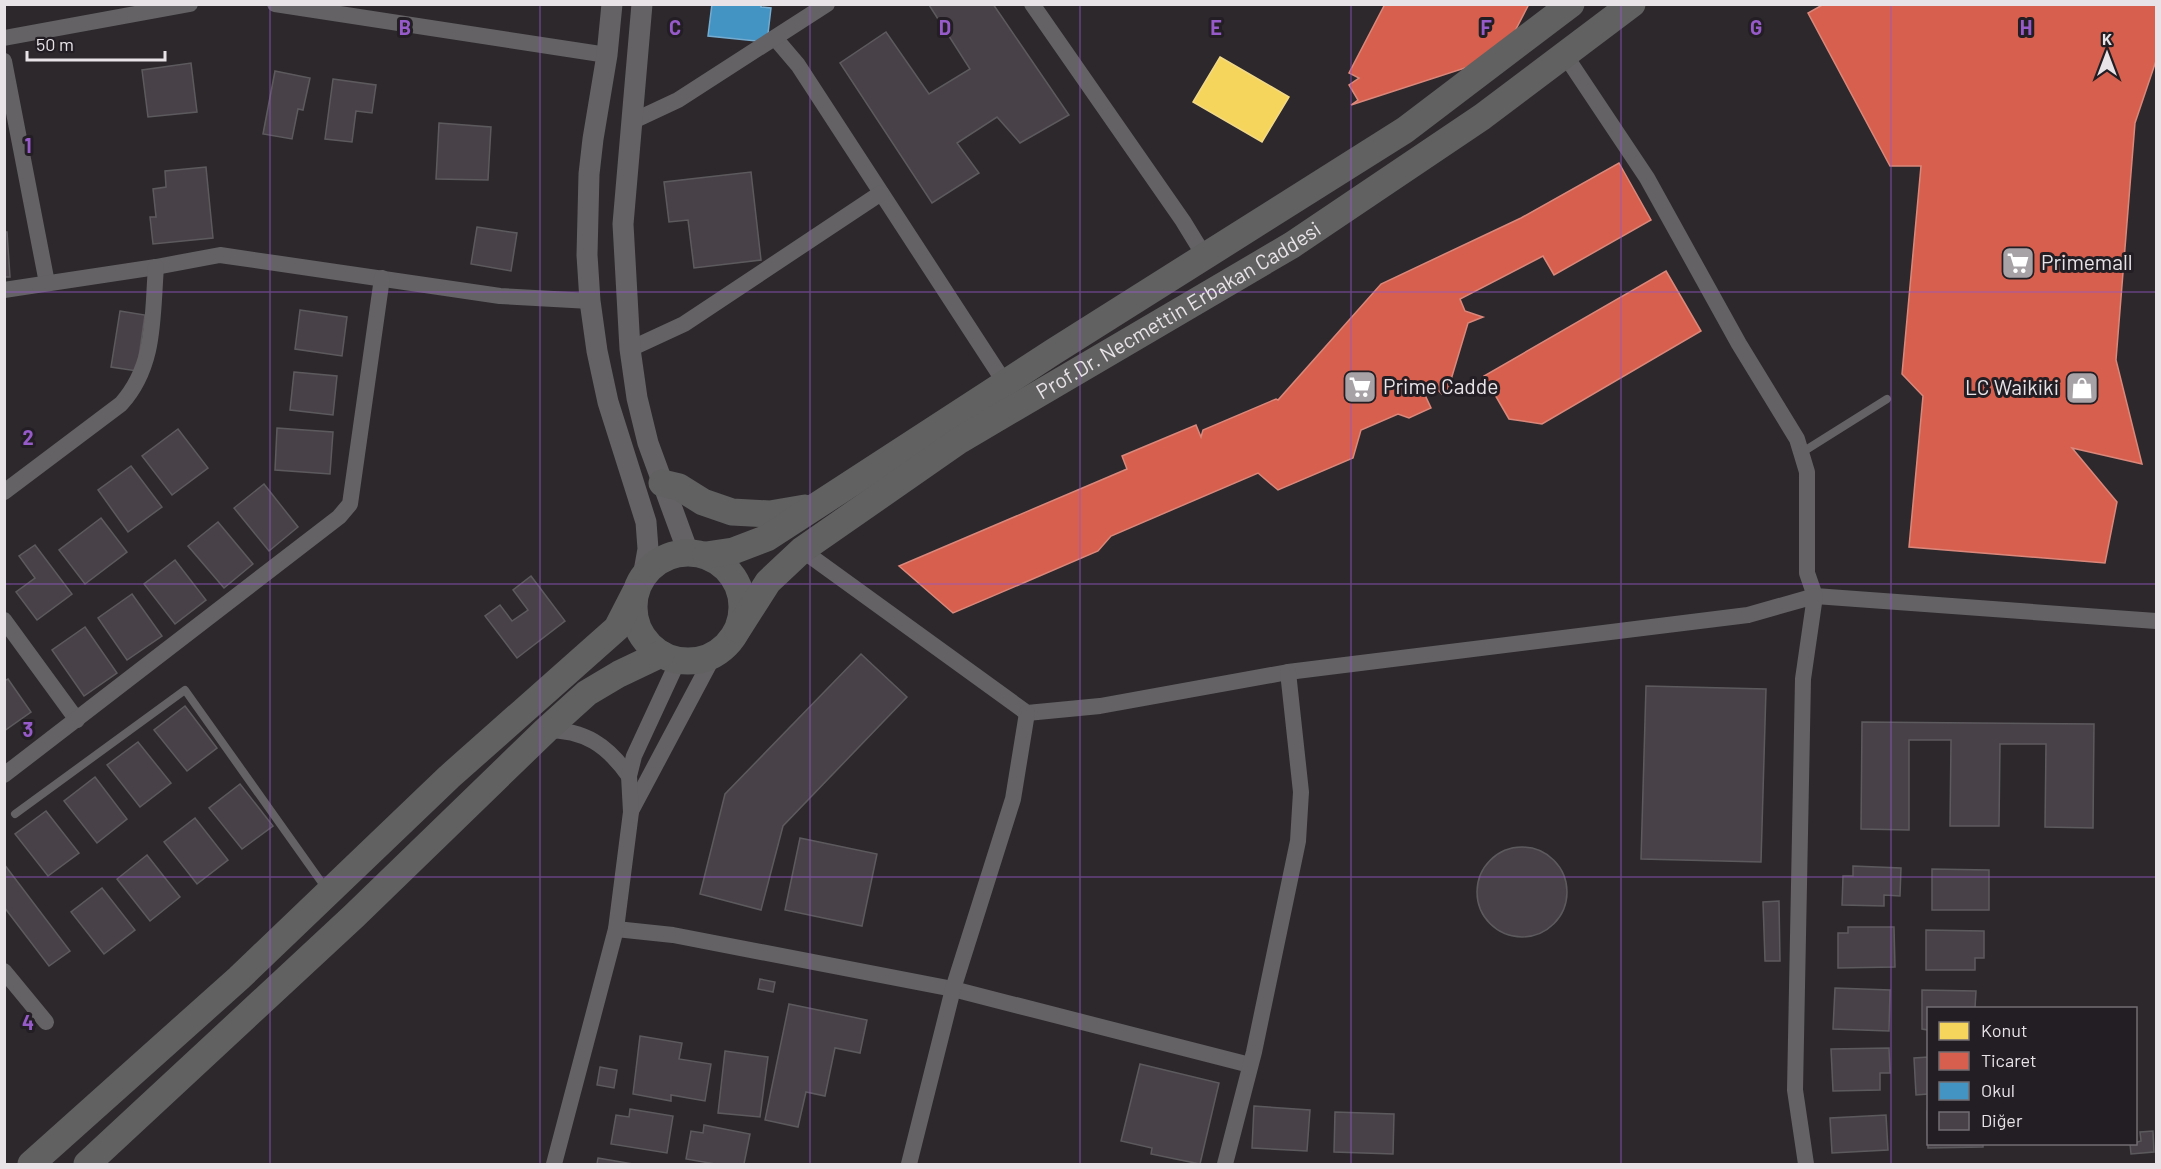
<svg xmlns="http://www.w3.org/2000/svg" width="2161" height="1169" font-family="Barlow,sans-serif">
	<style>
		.homes { fill: #f6d55c; stroke: #f2d986; stroke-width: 1.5 }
		.shops { fill: #d6604d; stroke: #db877b; stroke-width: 1.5 }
		.schools { fill: #4393c3; stroke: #74abce; stroke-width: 1.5 }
		.building { fill: #484248; stroke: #5d5a5e; stroke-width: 1.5 }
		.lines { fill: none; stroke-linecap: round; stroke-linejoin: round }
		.service { stroke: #646264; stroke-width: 8 }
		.minor { stroke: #646264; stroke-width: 16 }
		.tertiary { stroke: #646264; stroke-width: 21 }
		.primary { stroke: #616161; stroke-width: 27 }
		.grid { fill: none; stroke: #965ac9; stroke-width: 1.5; stroke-opacity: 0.55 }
		.labels { text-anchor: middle; stroke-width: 6; stroke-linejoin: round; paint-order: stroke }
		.poi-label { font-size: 21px; fill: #e7e3e7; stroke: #231e24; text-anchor: start }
		.street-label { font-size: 21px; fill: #e7e3e7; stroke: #231e24 }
		.grid-label { font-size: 20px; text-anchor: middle; font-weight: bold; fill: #965ac9; stroke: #231e24; stroke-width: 6; stroke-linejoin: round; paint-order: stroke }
	</style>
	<rect width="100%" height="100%" fill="#2c282c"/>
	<polygon class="homes" points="1220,57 1289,97 1262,142 1193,102"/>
	<g class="shops">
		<polygon points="1385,4 1529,4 1502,56 1351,105 1358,100 1349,85 1359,78 1349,73"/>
		<polygon points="1824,4 2156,4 2156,61 2135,123 2116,360 2142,464 2072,448 2117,502 2105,563 1909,547 1923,396 1902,374 1921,166 1890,166 1808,13"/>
		<polygon points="1619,163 1651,220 1554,275 1543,256 1460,299 1465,311 1483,317 1468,323 1450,383 1453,389 1442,394 1433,385 1425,395 1431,408 1409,418 1398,414 1361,430 1353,458 1278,490 1258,473 1111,536 1098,551 953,613 899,566 1127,469 1122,456 1196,425 1201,437 1203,430 1276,399 1278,400 1381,284 1521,218"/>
		<polygon points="1666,271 1701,331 1542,424 1509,419 1484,376"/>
	</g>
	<polygon class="schools" points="712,4 761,4 761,7 771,8 767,42 708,36"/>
	<g class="building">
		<polygon points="993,4 1069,115 1020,143 997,117 957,143 979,173 932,203 840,63 886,32 929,94 970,69 929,5"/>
		<polygon points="191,63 197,112 148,117 142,70"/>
		<polygon points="275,71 310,78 303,110 298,109 292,139 263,134"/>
		<polygon points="333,79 376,85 372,113 356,111 352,142 325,139"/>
		<polygon points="439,123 491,127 488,180 436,179"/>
		<polygon points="206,167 213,238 153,244 150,217 156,217 153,189 166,187 165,171"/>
		<polygon points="751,172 761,260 694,268 688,220 669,222 664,182"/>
		<polygon points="477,227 517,233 511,271 471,264"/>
		<polygon points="4,232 7,232 10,277 4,277"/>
		<polygon points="300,310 347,317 342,356 295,349"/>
		<polygon points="120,311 145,315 137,371 111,367"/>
		<polygon points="294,372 337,376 333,415 290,410"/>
		<polygon points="277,428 333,432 330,474 275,470"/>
		<polygon points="178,429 208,468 172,495 142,456"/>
		<polygon points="131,466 162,507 128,532 98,490"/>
		<polygon points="264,484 298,527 269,551 234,508"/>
		<polygon points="101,518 127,552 85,584 59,550"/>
		<polygon points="218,522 253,564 224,588 188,546"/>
		<polygon points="35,545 72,594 37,620 16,592 35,578 19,556"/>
		<polygon points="175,560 206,600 175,624 144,584"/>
		<polygon points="531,576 565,621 517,658 485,616 500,605 512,621 528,610 513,590"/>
		<polygon points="132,594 162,636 127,660 98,618"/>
		<polygon points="85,627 117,673 84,696 52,650"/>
		<polygon points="861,654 907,697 783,826 761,910 700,894 725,794"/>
		<polygon points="8,679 31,712 4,731 4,681"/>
		<polygon points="1646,686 1766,689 1761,862 1641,859"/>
		<polygon points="185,706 217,748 187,771 154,730"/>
		<polygon points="1862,722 2094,724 2093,828 2045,827 2046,744 2000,744 1999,826 1950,826 1951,740 1909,740 1909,830 1861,829"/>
		<polygon points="138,742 171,783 140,807 107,765"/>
		<polygon points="95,777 127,819 97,843 64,801"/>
		<polygon points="240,784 273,826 242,849 209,808"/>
		<polygon points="46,811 79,853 48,876 15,834"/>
		<polygon points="195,818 228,860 197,884 164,842"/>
		<polygon points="800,838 877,854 862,926 785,910"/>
		<circle cx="1522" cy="892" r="45"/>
		<polygon points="147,855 180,897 150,921 117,879"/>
		<polygon points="4,864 70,951 49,966 4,907"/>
		<polygon points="1853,866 1901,868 1900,896 1884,895 1884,906 1842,905 1843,876 1853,876"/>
		<polygon points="1932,869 1989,870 1989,910 1932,910"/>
		<polygon points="102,888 135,930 104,954 71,912"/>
		<polygon points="1779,901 1780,961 1765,961 1763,902"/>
		<polygon points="1848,927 1894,927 1895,967 1838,968 1838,933 1848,933"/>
		<polygon points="1926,930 1984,931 1984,958 1975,958 1975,970 1926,970"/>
		<polygon points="760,979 775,982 773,992 758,989"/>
		<polygon points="1835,988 1890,990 1889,1031 1833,1029"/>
		<polygon points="1922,990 1976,991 1975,1008 1928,1008 1928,1030 1922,1029"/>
		<polygon points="789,1004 867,1020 860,1053 835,1048 825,1096 806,1092 798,1127 765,1120"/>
		<polygon points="640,1036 682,1043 679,1059 711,1064 705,1101 671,1095 671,1101 633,1094"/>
		<polygon points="1889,1048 1890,1073 1880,1073 1880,1090 1833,1091 1831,1049"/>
		<polygon points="725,1051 768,1057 760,1117 718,1113"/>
		<polygon points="1928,1057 1928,1094 1916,1095 1914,1058"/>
		<polygon points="1140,1064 1219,1083 1200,1164 1151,1154 1152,1148 1121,1141"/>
		<polygon points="600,1067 617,1070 614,1088 597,1085"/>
		<polygon points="1254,1106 1310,1110 1307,1151 1252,1148"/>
		<polygon points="630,1109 673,1116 667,1153 611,1144 616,1115 629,1117"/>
		<polygon points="1927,1111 1928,1111 1928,1144 1983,1144 1983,1147 1928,1148"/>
		<polygon points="1335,1112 1394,1114 1393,1154 1334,1152"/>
		<polygon points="1886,1115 1888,1150 1832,1153 1830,1118"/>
		<polygon points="704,1125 750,1134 744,1164 715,1164 686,1159 691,1131 703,1133"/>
		<polygon points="2153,1131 2154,1152 2131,1154 2130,1144 2141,1141 2140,1132"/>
		<polygon points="598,1158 633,1164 597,1164"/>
	</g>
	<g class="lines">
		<g class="service">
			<polyline points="1801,453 1887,399"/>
			<polyline points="15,814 185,690 327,890"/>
		</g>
		<g class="minor">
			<polyline points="275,4 607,55"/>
			<polyline points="1032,4 1183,221 1205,257"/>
			<polyline points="4,38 190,4"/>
			<polyline points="775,38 798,65 1005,383"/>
			<polyline points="1565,55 1647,178 1739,344 1797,439 1807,472 1807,573 1815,596 2156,621"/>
			<polyline points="4,61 47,283"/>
			<polyline points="631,122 678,100 827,4"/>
			<polyline points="4,290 156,267 220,255 500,296 590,301"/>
			<polyline points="630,349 684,324 881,193"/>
			<path d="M 4,492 L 121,404 C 156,365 152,317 156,267"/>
			<polyline points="802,550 1027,713 1100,706 1288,672 1748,615 1815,596 1803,679 1795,1090 1806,1164"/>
			<polyline points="4,620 77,720"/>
			<path d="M 546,730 C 585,730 607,745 629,776"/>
			<polyline points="4,775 339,517 350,504 382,278"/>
			<polyline points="631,811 714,655"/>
			<polyline points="616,929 673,935 953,989 1250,1065"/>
			<polyline points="4,971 46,1022"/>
			<polyline points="554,1164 616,929 631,812 629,776 634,756 678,661"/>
			<polyline points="909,1164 953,989 1013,799 1027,713"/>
			<polyline points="1225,1164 1254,1052 1298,841 1301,792 1288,672"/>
		</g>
		<g class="tertiary">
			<polyline points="612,4 607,55 593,139 589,174 587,255 590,301 597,351 608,402 646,522 648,549 643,577"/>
			<polyline points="642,4 623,224 630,349 637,398 648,443 688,552"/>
		</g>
		<g class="primary">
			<polyline points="662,483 679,487 703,502 732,512 770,514 805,508"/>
			<circle cx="688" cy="607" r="54"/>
			<polyline points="706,555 733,551 767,538 1053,352 1405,130 1571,4"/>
			<path id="s1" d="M 738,629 L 768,582 L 802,550 L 960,440 L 1292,245 L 1482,117 L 1632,4"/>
			<polyline points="31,1164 239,978 449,777 617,628 635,593"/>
			<polyline points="87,1164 354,916 546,730 587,693 619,674 661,654"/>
		</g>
	</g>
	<path class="grid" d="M 270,4 L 270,1164M 540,4 L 540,1164M 810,4 L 810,1164M 1080,4 L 1080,1164M 1351,4 L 1351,1164M 1621,4 L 1621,1164M 1891,4 L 1891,1164M 4,292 L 2156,292M 4,584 L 2156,584M 4,877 L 2156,877"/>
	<defs>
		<symbol id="supermarket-square" viewBox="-11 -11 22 22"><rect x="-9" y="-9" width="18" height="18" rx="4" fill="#a6a2a6" stroke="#231e24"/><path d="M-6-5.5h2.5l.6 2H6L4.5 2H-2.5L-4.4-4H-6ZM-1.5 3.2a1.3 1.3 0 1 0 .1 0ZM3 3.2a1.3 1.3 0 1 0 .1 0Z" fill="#fff"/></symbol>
		<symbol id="shop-square" viewBox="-11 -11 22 22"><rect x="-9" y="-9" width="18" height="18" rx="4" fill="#a6a2a6" stroke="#231e24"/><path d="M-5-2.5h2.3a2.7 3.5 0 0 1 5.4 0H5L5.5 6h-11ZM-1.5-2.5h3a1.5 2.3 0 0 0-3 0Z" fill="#fff"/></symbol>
	</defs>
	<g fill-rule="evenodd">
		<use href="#supermarket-square" x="1999" y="244" width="38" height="38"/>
		<use href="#supermarket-square" x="1341" y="368" width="38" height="38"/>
		<use href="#shop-square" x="2063" y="369" width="38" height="38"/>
	</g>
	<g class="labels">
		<g class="poi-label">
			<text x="2041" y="270">Primemall</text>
			<text x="1383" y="394">Prime Cadde</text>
			<text x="2059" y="395" text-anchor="end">LC Waikiki</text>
		</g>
		<g class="street-label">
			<text dy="7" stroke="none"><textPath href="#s1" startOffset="549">Prof.Dr. Necmettin Erbakan Caddesi</textPath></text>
		</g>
	</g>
	<g class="grid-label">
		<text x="405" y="35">B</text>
		<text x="675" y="35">C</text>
		<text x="945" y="35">D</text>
		<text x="1216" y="35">E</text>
		<text x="1486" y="35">F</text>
		<text x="1756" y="35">G</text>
		<text x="2026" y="35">H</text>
		<text x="28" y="153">1</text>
		<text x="28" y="445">2</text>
		<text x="28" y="737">3</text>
		<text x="28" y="1030">4</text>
	</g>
	<rect width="2161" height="1169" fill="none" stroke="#e7e3e7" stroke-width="12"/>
	<rect x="1927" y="1007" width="210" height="138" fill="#231e24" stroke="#716d72" stroke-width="1.5"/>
	<rect x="1939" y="1022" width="30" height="18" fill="#f6d55c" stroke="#716d72" stroke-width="1.5"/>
	<text x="1981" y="1037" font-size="18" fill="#e7e3e7">Konut</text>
	<rect x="1939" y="1052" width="30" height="18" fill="#d6604d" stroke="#716d72" stroke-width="1.5"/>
	<text x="1981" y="1067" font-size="18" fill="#e7e3e7">Ticaret</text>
	<rect x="1939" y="1082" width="30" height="18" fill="#4393c3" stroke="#716d72" stroke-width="1.5"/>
	<text x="1981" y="1097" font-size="18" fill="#e7e3e7">Okul</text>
	<rect x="1939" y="1112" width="30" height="18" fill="#484248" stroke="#716d72" stroke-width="1.5"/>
	<text x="1981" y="1127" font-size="18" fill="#e7e3e7">Diğer</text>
	<g transform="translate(2107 54)" stroke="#231e24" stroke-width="4.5" paint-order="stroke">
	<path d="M0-4.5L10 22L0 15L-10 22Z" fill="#e7e3e7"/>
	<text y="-9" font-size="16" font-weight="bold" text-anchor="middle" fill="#e7e3e7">K</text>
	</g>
	<path d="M27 51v9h138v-9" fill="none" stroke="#e7e3e7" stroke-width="3"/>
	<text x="36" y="51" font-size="18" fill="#e7e3e7" stroke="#231e24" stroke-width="4.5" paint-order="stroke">50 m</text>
</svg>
